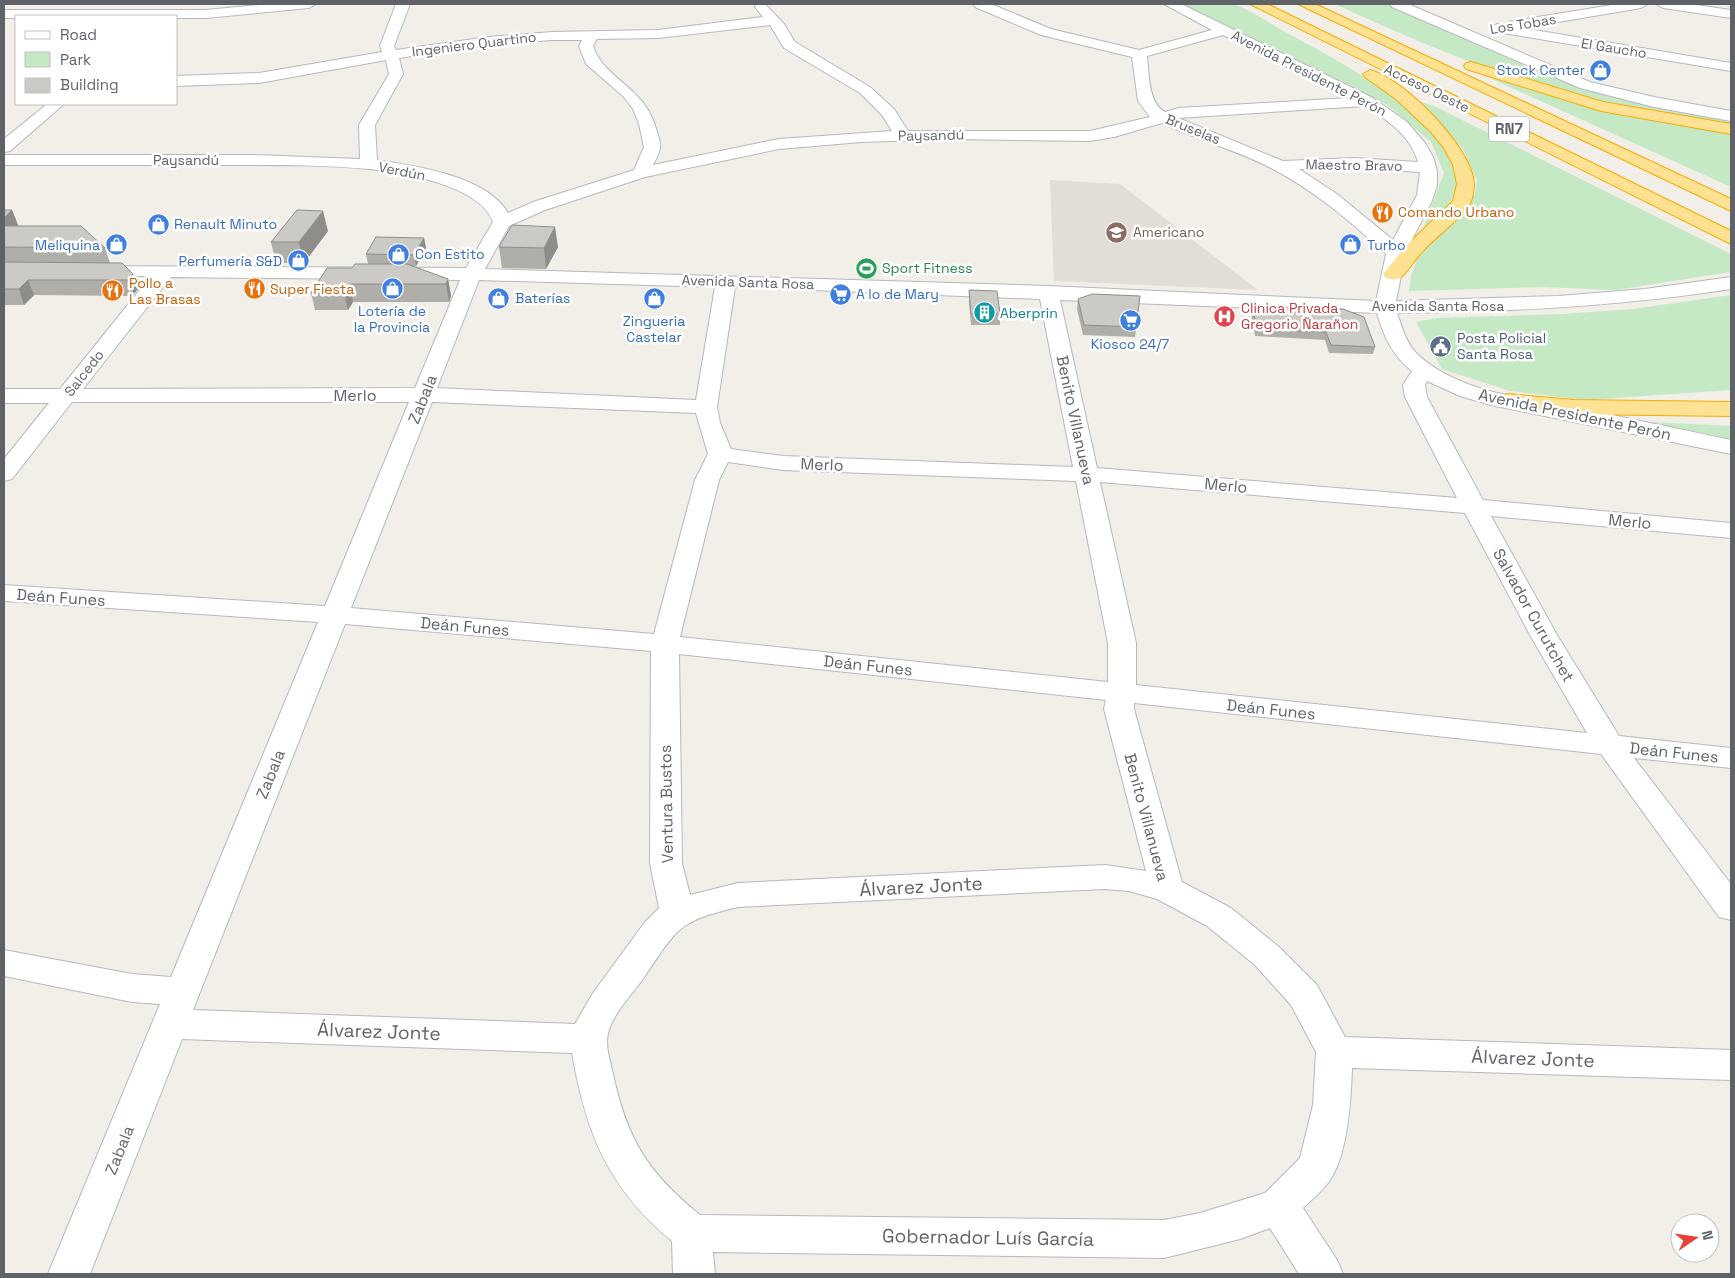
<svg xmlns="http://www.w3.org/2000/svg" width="1735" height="1278" font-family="'Space Grotesk',sans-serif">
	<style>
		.education { fill: #e1ded6 }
		.green { fill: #c5e8c5 }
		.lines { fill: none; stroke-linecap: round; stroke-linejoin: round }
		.minor-casing { stroke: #b5b8bc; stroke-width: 2 }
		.highway-casing { stroke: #f9ab00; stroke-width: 2 }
		.minor { fill: #fff; fill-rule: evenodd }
		.highway { fill: #fde293; fill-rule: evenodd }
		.wall { fill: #afaea9 }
		.shaded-wall { fill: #8f8d8a }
		.building { fill: #cccac5; stroke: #8f8d8a }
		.labels { text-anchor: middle; stroke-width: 5; stroke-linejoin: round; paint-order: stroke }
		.far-street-label { font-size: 14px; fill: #5f6368; stroke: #fff }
		.far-shop-label { font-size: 14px; fill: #366cbe; stroke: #fff; text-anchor: start }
		.far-food-label { font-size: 14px; fill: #c56008; stroke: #fff; text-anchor: start }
		.far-education-label { font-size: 14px; fill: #785e54; stroke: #fff; text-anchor: start }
		.far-leisure-label { font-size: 14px; fill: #27864d; stroke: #fff; text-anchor: start }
		.far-health-label { font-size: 14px; fill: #be3a42; stroke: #fff; text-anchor: start }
		.far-culture-label { font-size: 14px; fill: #0d838f; stroke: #fff; text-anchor: start }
		.far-service-label { font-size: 14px; fill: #4e5e75; stroke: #fff; text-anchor: start }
		.shield { fill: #fff; stroke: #8f9295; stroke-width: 1 }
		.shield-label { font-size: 15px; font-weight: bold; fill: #5f6368 }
		.street-label { font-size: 16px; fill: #5f6368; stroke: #fff }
		.near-street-label { font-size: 19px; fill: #5f6368; stroke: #fff }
	</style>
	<rect width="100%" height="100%" fill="#f1efe8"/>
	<polygon class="education" points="1050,180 1120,184 1258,290 1054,281"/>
	<g class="green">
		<path d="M 1182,4 C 1197,4 1218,0 1232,4 C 1250,9 1272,25 1289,34 C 1336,60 1461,122 1456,186 C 1455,204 1432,222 1421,234 L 1444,173 L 1431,142 L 1386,104 Z"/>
		<path d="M 1335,4 L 1392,4 L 1550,75 L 1624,98 L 1731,116 L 1731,125 C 1677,117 1623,108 1570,94 C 1490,73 1411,39 1335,4 Z"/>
		<polygon points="1474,71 1588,106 1669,124 1731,132 1731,187"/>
		<polygon points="1413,99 1434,106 1731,254 1731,272 1616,290 1543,287 1409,291 1411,276 1418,257 1466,210 1475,194 1477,180 1463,149 1431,113"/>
		<polygon points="1731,295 1731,390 1586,400 1510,391 1442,369 1416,322 1436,318 1563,314 1633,309"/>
		<polygon points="1650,422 1731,426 1731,439"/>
	</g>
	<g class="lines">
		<defs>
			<g id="minor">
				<polygon points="270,4 316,4 309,8 206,18 176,18 176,16 4,18 4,10 206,10"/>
				<path d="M 396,4 L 410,4 L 394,46 L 396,50 L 488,37 L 552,32 L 658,30 L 763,17 L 755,7 L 757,4 L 765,4 L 784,24 L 795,42 L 870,87 L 894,109 L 908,131 L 1090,131 L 1150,117 L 1138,101 L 1132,57 L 1041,35 L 975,7 L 973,4 L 991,4 L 1051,29 L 1139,50 L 1212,30 L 1164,4 L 1181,4 L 1373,98 L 1407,122 L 1425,143 L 1434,159 L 1437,172 L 1437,186 L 1431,203 L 1406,251 L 1396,301 L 1559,296 L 1645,289 L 1731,277 L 1731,289 C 1621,306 1509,312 1397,313 C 1402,327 1406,343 1417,354 C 1462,395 1528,398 1585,410 C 1634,419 1683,430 1731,440 L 1731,454 L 1491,405 L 1460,396 L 1427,381 L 1425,385 L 1427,397 L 1483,500 L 1731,523 L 1731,538 L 1491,516 L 1557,635 L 1619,736 L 1731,748 L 1731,768 L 1634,758 L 1731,884 L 1731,920 L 1719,917 L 1601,754 L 1134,703 L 1134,709 L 1182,882 L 1231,908 L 1279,947 L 1317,985 L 1345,1037 L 1731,1050 L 1731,1080 L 1352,1068 C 1351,1099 1348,1154 1330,1180 C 1323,1191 1312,1199 1303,1208 L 1337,1260 L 1343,1274 L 1299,1274 L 1270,1228 L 1240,1239 L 1164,1258 L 713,1252 L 715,1274 L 673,1274 L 672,1241 C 608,1188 586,1133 572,1053 L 182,1039 L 90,1274 L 48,1274 L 160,1004 L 132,1002 L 4,976 L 4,950 L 132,974 L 171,977 L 318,622 L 4,601 L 4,585 L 325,606 L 409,402 L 72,402 L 12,479 L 4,481 L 4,459 L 49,403 L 4,403 L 4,389 L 60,389 L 151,276 L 92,276 L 85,274 L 82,270 L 85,266 L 466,268 L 493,222 C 481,186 403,172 369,169 C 316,164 262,165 209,165 C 141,165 72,165 4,165 L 4,155 L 255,155 L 360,159 L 359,125 L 389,74 L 386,60 L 259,83 L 176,86 L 176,76 L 259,73 L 382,52 L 380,46 ZM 770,25 L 784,48 L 860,93 L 882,115 L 892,131 L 779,139 L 653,165 C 655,160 660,153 660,147 C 661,143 658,136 657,132 C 646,86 605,81 593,46 L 597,39 L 658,38 ZM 1223,35 L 1349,98 L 1179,108 L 1165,112 C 1148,103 1149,74 1147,56 ZM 552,40 L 582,40 L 579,46 L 586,64 L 624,97 L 633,109 L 639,124 L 644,147 L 634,170 L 533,202 L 508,213 C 487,176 416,166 377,160 L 375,125 L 403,74 L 399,58 L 488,45 ZM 1365,106 C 1386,119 1411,136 1418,162 L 1354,158 L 1283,161 L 1178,118 ZM 1162,123 C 1198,140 1236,150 1271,168 C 1314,190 1351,222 1386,254 L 1376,301 L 1048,286 L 485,269 L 509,226 L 545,210 L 645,177 L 779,149 L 861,142 L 954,139 L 1090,141 L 1114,137 ZM 1354,168 L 1420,172 L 1417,195 L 1393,240 L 1337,194 L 1299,169 ZM 171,277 L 460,280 L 415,388 L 83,389 ZM 479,280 L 715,287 L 696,400 L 437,388 ZM 735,287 L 1040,299 L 1073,467 L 783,456 L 731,449 L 720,423 L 717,407 ZM 1060,300 L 1377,313 C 1384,337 1392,355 1412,371 L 1403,385 L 1405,397 L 1457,498 L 1097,468 ZM 432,402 L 696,413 L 708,454 L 695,480 L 654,634 L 351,608 ZM 728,462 L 783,470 L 1076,481 L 1108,643 L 1108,682 L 680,637 L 719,480 ZM 1100,482 L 1465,513 L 1530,635 L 1587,733 L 1136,685 L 1136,643 ZM 345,624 L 651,651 L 650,863 L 659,908 L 645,922 L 593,993 L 575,1024 L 193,1010 ZM 679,654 L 1106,700 L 1104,709 L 1146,871 L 1105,865 L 738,883 L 690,895 L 682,863 ZM 1105,889 L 1129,891 L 1157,899 L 1207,926 L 1255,965 L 1291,1005 L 1316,1052 L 1313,1105 L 1300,1158 L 1265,1193 L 1200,1213 L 1164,1220 L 700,1215 C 647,1172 627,1139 613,1074 C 610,1060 605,1047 608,1033 C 614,1011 633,994 645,976 C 678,927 679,921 738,907 Z"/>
				<polygon points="1390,4 1408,4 1590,82 1654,97 1731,111 1731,121 1654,107 1580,88 1392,7"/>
				<polygon points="1618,4 1648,4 1641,8 1522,28 1731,63 1731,71 1497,32 1490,28 1497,24 1507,26 1509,22 1514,21"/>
				<polygon points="1656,4 1689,4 1731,10 1731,18 1663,8"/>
				<polygon points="47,104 64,104 10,151 4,152 4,139"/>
			</g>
			<g id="highway">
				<polygon points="1250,4 1267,4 1731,231 1731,244"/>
				<polygon points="1298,4 1315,4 1731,199 1731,211"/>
				<polygon points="1471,62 1603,102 1731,124 1731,134 1601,111 1466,69 1464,66 1466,63"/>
				<path d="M 1370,70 C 1403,78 1473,148 1474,184 C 1474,190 1472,201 1469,206 C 1455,224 1435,237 1420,254 C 1414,261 1408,271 1401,277 C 1396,281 1391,279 1386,278 L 1383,274 L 1407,245 L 1453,201 L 1457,184 L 1453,165 L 1444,148 L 1431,132 L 1397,100 L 1365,77 L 1363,74 Z"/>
				<polygon points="1508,394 1574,400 1731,402 1731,416 1574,414 1500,406 1497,401 1500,396"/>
			</g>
		</defs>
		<use href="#minor" class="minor-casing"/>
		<use href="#highway" class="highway-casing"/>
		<use href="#minor" class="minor"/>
		<use href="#highway" class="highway"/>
	</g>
	<g class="wall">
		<polygon points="4,210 12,210 18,225 17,226 105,248 110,263 133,274 138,289 132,296 34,295 24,305 4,305"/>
		<polygon points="328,231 304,263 276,263 271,242"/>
		<polygon points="424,238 426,248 416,266 411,266 448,279 451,296 449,302 353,302 348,310 315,310 311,293 352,268 368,264 366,254"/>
		<polygon points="499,247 558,247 546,269 502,268"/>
		<polygon points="969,290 1000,314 1000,325 971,325 969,302"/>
		<polygon points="1140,296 1135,337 1083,335 1077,309 1078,299"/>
		<polygon points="1252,306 1375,347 1373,354 1329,353 1325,340 1255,336 1251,313"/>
	</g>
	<g class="shaded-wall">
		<polygon points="12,210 18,225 4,238 4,218"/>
		<polygon points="323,211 328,231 304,263 299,242"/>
		<polygon points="555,227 558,247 546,269 544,248"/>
		<polygon points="424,238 426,248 416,266 414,255"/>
		<polygon points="133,274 138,289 132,296 127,280"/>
		<polygon points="448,279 451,296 449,302 446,284"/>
		<polygon points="28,280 34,295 24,305 19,289"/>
		<polygon points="350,284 353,302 348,310 344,293"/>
	</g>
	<g class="building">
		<polygon points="4,210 12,210 4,218"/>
		<polygon points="297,210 323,211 299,242 271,242"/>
		<polygon points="512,225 555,227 544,248 499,247"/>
		<polygon points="4,226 81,226 105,248 4,247"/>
		<polygon points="376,237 424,238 414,255 366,254"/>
		<polygon points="4,262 122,263 133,274 127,280 28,280 19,289 4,289"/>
		<polygon points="355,264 407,264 448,279 446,284 350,284 344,293 311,293 327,268 352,268"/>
		<polygon points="969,290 997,291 1000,314 971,314"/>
		<polygon points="1092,294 1140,296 1136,327 1084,325 1078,299"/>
		<polygon points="1252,306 1343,309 1364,317 1375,347 1331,345 1326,332 1257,329"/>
	</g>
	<defs>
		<symbol id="shop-disc" viewBox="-11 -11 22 22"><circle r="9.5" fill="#3f7fe0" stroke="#fff"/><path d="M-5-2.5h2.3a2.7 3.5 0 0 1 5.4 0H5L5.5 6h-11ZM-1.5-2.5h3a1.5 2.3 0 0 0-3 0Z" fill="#fff"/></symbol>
		<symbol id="restaurant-disc" viewBox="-11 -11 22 22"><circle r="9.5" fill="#e8710a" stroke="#fff"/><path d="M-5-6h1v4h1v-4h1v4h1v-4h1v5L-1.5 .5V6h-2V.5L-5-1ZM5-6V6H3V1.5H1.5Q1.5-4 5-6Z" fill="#fff"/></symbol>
		<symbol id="school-disc" viewBox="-11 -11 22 22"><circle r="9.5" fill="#8d6e63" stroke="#fff"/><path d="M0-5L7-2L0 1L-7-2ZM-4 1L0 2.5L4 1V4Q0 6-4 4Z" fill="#fff"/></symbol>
		<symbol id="stadium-disc" viewBox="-11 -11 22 22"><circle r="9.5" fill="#2e9e5b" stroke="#fff"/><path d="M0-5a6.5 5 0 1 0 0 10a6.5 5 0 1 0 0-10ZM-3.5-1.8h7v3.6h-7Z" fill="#fff"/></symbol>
		<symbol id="supermarket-disc" viewBox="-11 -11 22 22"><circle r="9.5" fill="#3f7fe0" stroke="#fff"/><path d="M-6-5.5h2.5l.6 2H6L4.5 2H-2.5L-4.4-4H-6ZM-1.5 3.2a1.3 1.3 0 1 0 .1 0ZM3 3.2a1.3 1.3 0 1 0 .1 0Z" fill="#fff"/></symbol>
		<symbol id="building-disc" viewBox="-11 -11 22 22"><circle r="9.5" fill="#0f9aa8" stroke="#fff"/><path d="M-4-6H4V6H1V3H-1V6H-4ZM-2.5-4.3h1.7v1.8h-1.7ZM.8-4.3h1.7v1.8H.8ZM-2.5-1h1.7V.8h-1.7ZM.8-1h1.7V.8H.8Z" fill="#fff"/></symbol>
		<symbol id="hospital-disc" viewBox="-11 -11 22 22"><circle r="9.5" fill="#e0444e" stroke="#fff"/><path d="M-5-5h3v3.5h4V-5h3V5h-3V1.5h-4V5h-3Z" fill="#fff"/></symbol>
		<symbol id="civic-disc" viewBox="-11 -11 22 22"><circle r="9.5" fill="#5c6f8a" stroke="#fff"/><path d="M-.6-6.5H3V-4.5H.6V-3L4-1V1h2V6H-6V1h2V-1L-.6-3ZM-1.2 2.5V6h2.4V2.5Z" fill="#fff"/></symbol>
	</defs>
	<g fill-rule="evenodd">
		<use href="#shop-disc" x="1588" y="58" width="25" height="25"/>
		<use href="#restaurant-disc" x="1370" y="200" width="25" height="25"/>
		<use href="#shop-disc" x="146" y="212" width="25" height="25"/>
		<use href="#school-disc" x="1104" y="220" width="25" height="25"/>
		<use href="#shop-disc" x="104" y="232" width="25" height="25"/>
		<use href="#shop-disc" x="1338" y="232" width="25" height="25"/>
		<use href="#shop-disc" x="386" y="242" width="25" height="25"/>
		<use href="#shop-disc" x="286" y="248" width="25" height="25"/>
		<use href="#stadium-disc" x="854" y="256" width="25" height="25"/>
		<use href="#shop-disc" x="380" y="276" width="25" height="25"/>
		<use href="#restaurant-disc" x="242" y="276" width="25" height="25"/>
		<use href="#restaurant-disc" x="100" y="278" width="25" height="25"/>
		<use href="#supermarket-disc" x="828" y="282" width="25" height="25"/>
		<use href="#shop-disc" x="486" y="286" width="25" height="25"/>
		<use href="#shop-disc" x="642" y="286" width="25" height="25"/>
		<use href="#building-disc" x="972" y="300" width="25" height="25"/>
		<use href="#hospital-disc" x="1212" y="304" width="25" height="25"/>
		<use href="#supermarket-disc" x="1118" y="308" width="25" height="25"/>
		<use href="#civic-disc" x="1428" y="334" width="25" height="25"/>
	</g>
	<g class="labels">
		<g class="far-street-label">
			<text transform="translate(1523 24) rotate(-9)" y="5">Los Tobas</text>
			<text transform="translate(474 44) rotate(-7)" y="5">Ingeniero Quartino</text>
			<text transform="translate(1614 48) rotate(9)" y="5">El Gaucho</text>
			<text transform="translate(1309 73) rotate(27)" y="5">Avenida Presidente Perón</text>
			<text transform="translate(1427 88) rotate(26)" y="5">Acceso Oeste</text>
			<text transform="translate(1193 129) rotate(22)" y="5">Bruselas</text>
			<text transform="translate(931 135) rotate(-1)" y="5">Paysandú</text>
			<text x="186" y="165">Paysandú</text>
			<text transform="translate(1354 165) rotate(1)" y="5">Maestro Bravo</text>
			<text transform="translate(402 171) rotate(11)" y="5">Verdún</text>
			<text transform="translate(748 282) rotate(2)" y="5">Avenida Santa Rosa</text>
			<text x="1438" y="311">Avenida Santa Rosa</text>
			<text transform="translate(84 373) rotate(-52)" y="5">Salcedo</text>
		</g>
		<g class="far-shop-label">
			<text x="1585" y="75" text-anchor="end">Stock Center</text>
			<text x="174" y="229">Renault Minuto</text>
			<text x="100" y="250" text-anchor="end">Meliquina</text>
			<text x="1367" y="250">Turbo</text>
			<text x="415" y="259">Con Estito</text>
			<text x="282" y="266" text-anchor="end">Perfumería S&amp;D</text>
			<text x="856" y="299">A lo de Mary</text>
			<text x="515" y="303">Baterías</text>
			<text x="392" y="316" text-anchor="middle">Lotería de<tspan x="392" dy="16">la Provincia</tspan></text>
			<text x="654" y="326" text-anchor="middle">Zingueria<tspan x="654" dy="16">Castelar</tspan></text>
			<text x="1130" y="349" text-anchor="middle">Kiosco 24/7</text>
		</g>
		<g class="far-food-label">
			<text x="1398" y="217">Comando Urbano</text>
			<text x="129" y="288">Pollo a<tspan x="129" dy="16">Las Brasas</tspan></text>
			<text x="270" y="294">Super Fiesta</text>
		</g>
		<g class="far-education-label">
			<text x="1133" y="237">Americano</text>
		</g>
		<g class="far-leisure-label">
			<text x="882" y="273">Sport Fitness</text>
		</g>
		<g class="far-health-label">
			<text x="1241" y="313">Clinica Privada<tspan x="1241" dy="16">Gregorio Ñarañon</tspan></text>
		</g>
		<g class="far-culture-label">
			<text x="1000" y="318">Aberprin</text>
		</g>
		<g class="far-service-label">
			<text x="1457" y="343">Posta Policial<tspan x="1457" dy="16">Santa Rosa</tspan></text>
		</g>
		<rect class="shield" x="1489" y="116.5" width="40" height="25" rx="4"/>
		<g class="shield-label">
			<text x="1509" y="134">RN7</text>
		</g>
		<g class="street-label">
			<text x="355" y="401">Merlo</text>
			<text transform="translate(422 399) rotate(-68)" y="6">Zabala</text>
			<text transform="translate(1575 414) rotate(12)" y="6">Avenida Presidente Perón</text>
			<text transform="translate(1076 420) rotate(78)" y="6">Benito Villanueva</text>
			<text transform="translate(822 464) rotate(2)" y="6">Merlo</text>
			<text transform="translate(1226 485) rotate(5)" y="6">Merlo</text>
			<text transform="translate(1630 521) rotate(5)" y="6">Merlo</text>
			<text transform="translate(61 597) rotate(4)" y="6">Deán Funes</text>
			<text transform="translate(1534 615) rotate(61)" y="6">Salvador Curutchet</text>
			<text transform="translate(465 626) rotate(5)" y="6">Deán Funes</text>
			<text transform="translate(868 665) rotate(6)" y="6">Deán Funes</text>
			<text transform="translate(1271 709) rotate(6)" y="6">Deán Funes</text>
			<text transform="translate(1674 752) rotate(6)" y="6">Deán Funes</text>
			<text transform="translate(270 774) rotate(-68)" y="6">Zabala</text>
			<text transform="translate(666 804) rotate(-91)" y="6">Ventura Bustos</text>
			<text transform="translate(1147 817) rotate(75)" y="6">Benito Villanueva</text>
			<text transform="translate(119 1150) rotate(-68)" y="6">Zabala</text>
		</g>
		<g class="near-street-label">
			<text transform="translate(921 886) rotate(-3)" y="7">Álvarez Jonte</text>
			<text transform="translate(379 1031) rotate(2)" y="7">Álvarez Jonte</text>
			<text transform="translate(1533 1058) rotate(2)" y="7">Álvarez Jonte</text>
			<text transform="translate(988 1237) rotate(1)" y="7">Gobernador Luís García</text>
		</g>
	</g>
	<rect width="1735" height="1278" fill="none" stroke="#5f6368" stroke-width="10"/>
	<rect x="15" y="15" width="162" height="90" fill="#ffffff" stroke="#bfc1c3"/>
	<rect x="25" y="31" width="25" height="8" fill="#ffffff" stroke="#bfc1c3"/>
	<text x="60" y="40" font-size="15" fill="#5f6368">Road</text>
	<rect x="25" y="52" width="25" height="15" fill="#c5e8c5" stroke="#bfc1c3"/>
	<text x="60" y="65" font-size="15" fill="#5f6368">Park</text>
	<rect x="25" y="78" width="25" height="15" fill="#cccac5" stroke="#bfc1c3"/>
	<text x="60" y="90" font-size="15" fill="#5f6368">Building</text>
	<g transform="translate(1695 1238) rotate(77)"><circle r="24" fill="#ffffff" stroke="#bfc1c3"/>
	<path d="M0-4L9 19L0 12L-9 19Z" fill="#ea4335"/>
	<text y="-8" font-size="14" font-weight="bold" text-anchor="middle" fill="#5f6368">N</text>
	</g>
</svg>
